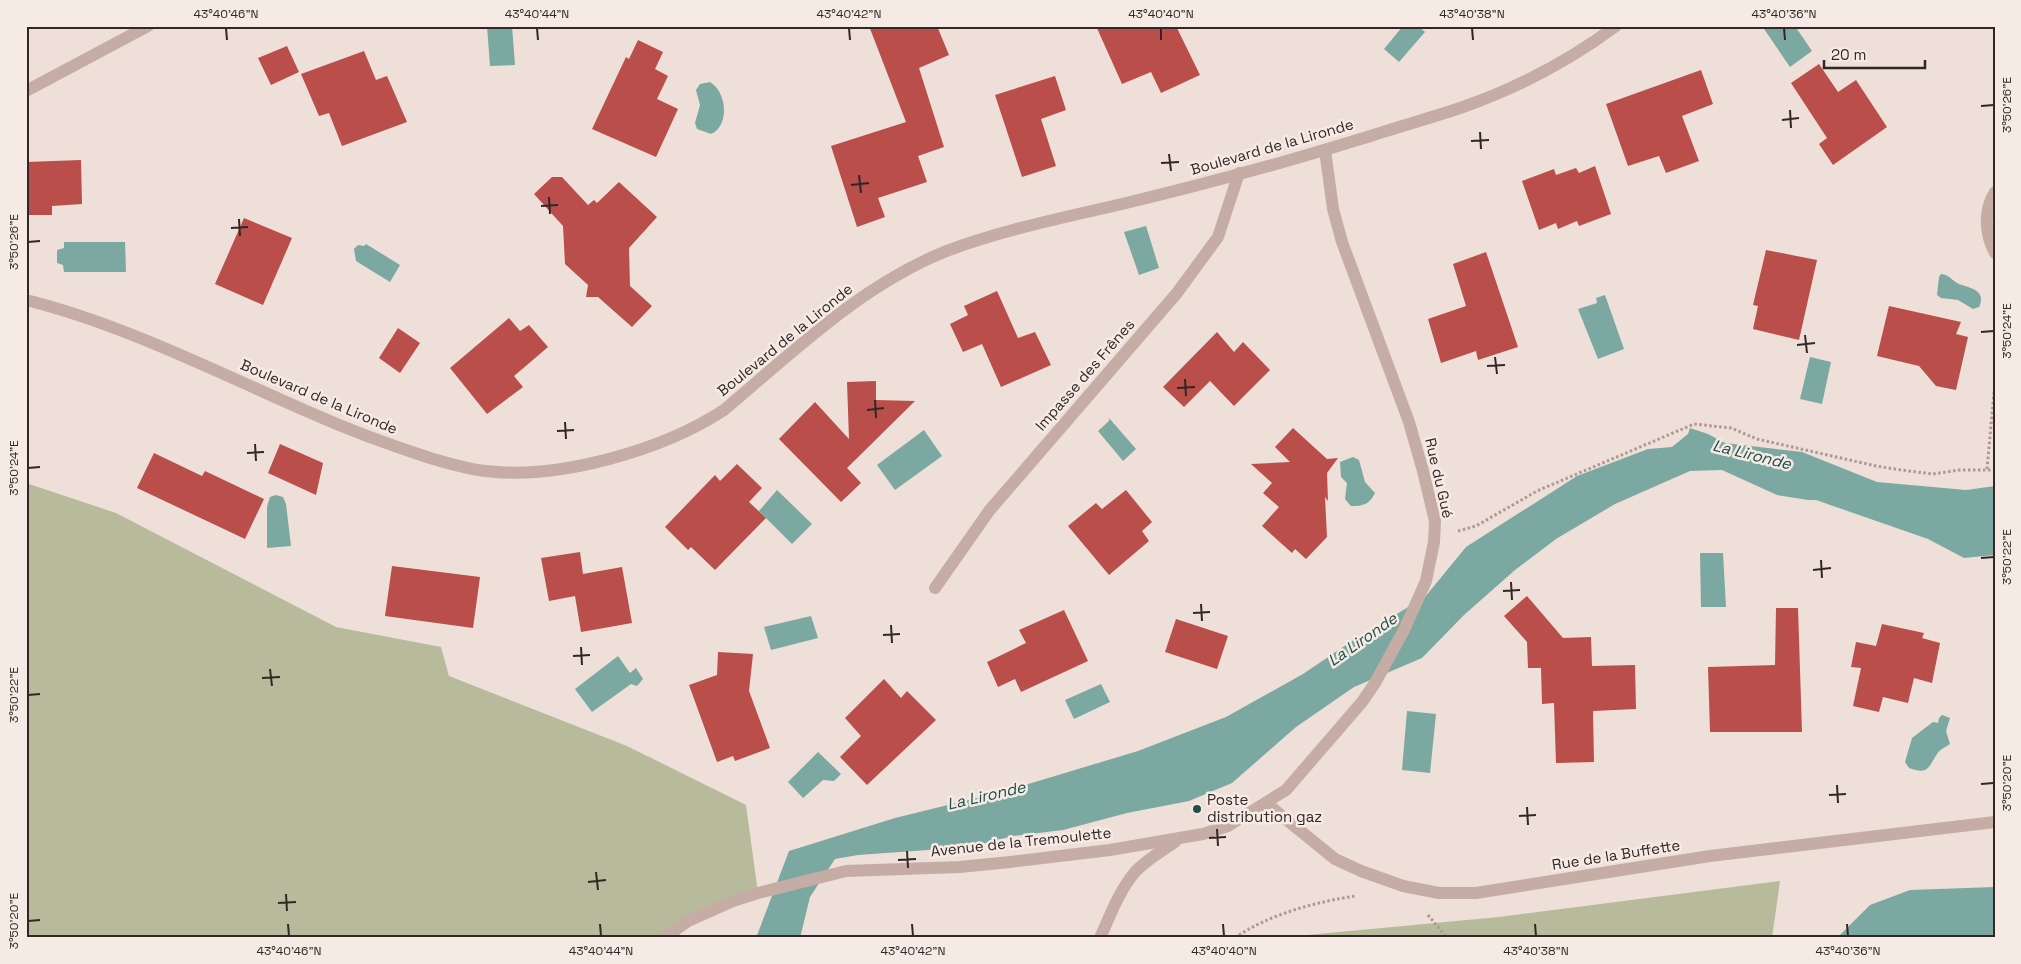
<svg xmlns="http://www.w3.org/2000/svg" width="2021" height="964" font-family="'Space Grotesk',sans-serif">
	<style>
		.green { fill: #b7bb9b }
		.water { fill: #7ba8a0 }
		.building { fill: #b94e4b }
		.lines { fill: none; stroke-linecap: round; stroke-linejoin: round }
		.path { stroke: #b09791; stroke-width: 3; stroke-dasharray: 2.5 2.5; stroke-linecap: butt }
		.minor { stroke: #c5ada6; stroke-width: 12 }
		.ticks { fill: none; stroke: #322726; stroke-width: 2 }
		.poi-dot { fill: #204f48; stroke: #f6eae4; stroke-width: 2 }
		.labels { text-anchor: middle; stroke-width: 5; stroke-linejoin: round; paint-order: stroke }
		.street-label { font-size: 15px; fill: #322726; stroke: #f6eae4 }
		.poi-label { font-size: 15px; fill: #322726; stroke: #f6eae4; text-anchor: start }
		.water-label { font-size: 16px; font-style: italic; fill: #204f48; stroke: #f6eae4 }
		.neatline { fill: none; stroke: #322726; stroke-width: 2 }
		.ticks-label { font-size: 12px; text-anchor: middle; fill: #322726 }
	</style>
	<rect width="100%" height="100%" fill="#eedfd9"/>
	<g class="green">
		<polygon points="26,483 116,513 336,627 441,647 449,676 627,746 746,805 758,893 664,938 26,938"/>
		<polygon points="1780,881 1772,938 1275,938 1499,917"/>
	</g>
	<g class="water">
		<polygon points="487,26 512,26 515,65 490,66"/>
		<polygon points="1403,26 1418,26 1425,32 1399,62 1384,49"/>
		<polygon points="1762,26 1795,26 1812,51 1790,67"/>
		<path d="M 710,82 C 727,92 730,126 711,134 L 697,129 L 695,123 L 700,105 L 696,90 L 700,84 Z"/>
		<polygon points="1146,226 1159,268 1139,275 1124,232"/>
		<polygon points="64,242 125,242 126,272 64,272 63,265 57,263 57,250 64,248"/>
		<polygon points="366,244 400,265 390,282 356,261 354,249 358,245 364,246"/>
		<path d="M 1941,274 C 1950,275 1952,281 1959,284 C 1971,288 1987,291 1979,307 L 1973,309 L 1958,300 L 1941,298 L 1937,295 L 1939,277 Z"/>
		<polygon points="1605,295 1624,349 1598,359 1578,309 1597,303 1596,298"/>
		<polygon points="1810,357 1831,362 1822,404 1800,399"/>
		<polygon points="1109,418 1136,449 1123,461 1098,431 1109,421"/>
		<polygon points="1690,428 1708,434 1725,443 1802,452 1877,482 1966,490 1995,486 1995,555 1964,558 1928,539 1816,500 1808,500 1777,495 1722,470 1690,471 1615,504 1556,539 1515,570 1464,615 1422,658 1354,687 1296,727 1232,783 1189,801 1127,813 1063,830 1013,836 970,847 858,855 835,859 810,897 800,938 756,938 789,851 895,818 1005,791 1138,751 1226,717 1303,674 1355,639 1425,597 1466,547 1577,476 1648,449 1672,447 1688,434"/>
		<polygon points="924,430 942,456 895,490 877,465"/>
		<path d="M 1353,457 L 1359,460 L 1365,482 L 1375,493 C 1369,505 1363,506 1351,506 L 1345,499 L 1347,483 L 1341,477 L 1340,462 Z"/>
		<polygon points="777,490 812,524 792,544 759,511"/>
		<polygon points="276,495 283,497 286,504 291,546 267,548 267,507 270,497"/>
		<polygon points="1700,553 1723,553 1726,607 1701,607"/>
		<polygon points="811,616 818,638 771,650 764,627"/>
		<polygon points="618,656 630,673 636,668 643,679 637,686 631,684 592,712 575,689"/>
		<polygon points="1101,684 1110,702 1074,719 1065,700"/>
		<polygon points="1407,711 1436,714 1430,773 1402,770"/>
		<path d="M 1942,715 L 1950,718 L 1946,731 L 1950,744 C 1946,747 1940,749 1937,754 C 1928,768 1928,775 1909,768 L 1905,762 L 1912,738 L 1933,722 L 1938,723 L 1939,718 Z"/>
		<polygon points="818,752 841,774 834,781 823,780 803,798 788,782"/>
		<polygon points="1995,887 1995,938 1837,938 1870,905 1910,890"/>
	</g>
	<g class="building">
		<polygon points="869,26 937,26 949,55 919,68 944,147 918,156 927,182 878,198 885,217 857,227 831,146 906,122"/>
		<polygon points="1096,26 1176,26 1200,75 1161,93 1151,72 1122,84"/>
		<polygon points="638,40 663,52 655,69 668,76 657,99 678,109 656,157 592,129 626,57 629,59"/>
		<polygon points="287,46 299,72 271,85 258,58"/>
		<polygon points="364,51 376,80 387,76 407,122 342,146 329,113 319,116 301,74"/>
		<polygon points="1819,64 1838,92 1856,80 1887,127 1833,165 1819,144 1827,138 1791,83"/>
		<polygon points="1701,70 1713,104 1682,116 1699,161 1666,173 1659,156 1628,166 1606,104"/>
		<polygon points="1055,76 1066,110 1041,119 1056,166 1022,177 995,95"/>
		<polygon points="81,160 82,204 52,206 52,215 26,215 26,162"/>
		<polygon points="1595,166 1611,214 1579,226 1577,221 1558,229 1556,223 1539,230 1522,181 1554,169 1556,175 1576,168 1579,173"/>
		<polygon points="552,177 562,177 588,205 594,200 597,203 619,182 657,217 629,248 630,286 652,306 632,327 598,297 586,297 588,285 565,264 563,226 534,194"/>
		<polygon points="244,218 292,238 263,305 215,284"/>
		<polygon points="1766,250 1817,260 1799,340 1753,329 1758,306 1753,305"/>
		<polygon points="1486,252 1518,347 1478,360 1476,351 1441,363 1428,319 1466,306 1453,264"/>
		<polygon points="997,291 1018,338 1035,332 1051,365 1001,387 982,344 963,352 950,324 968,315 964,306"/>
		<polygon points="1889,306 1961,322 1956,334 1968,337 1956,390 1936,386 1919,366 1877,356"/>
		<polygon points="509,318 520,331 529,325 548,347 514,376 523,387 487,414 450,368"/>
		<polygon points="398,328 420,343 400,373 379,358"/>
		<polygon points="1217,332 1234,352 1243,342 1270,370 1234,406 1210,381 1184,407 1163,387"/>
		<polygon points="876,381 876,400 915,401 847,468 861,483 841,502 779,439 815,402 849,439 847,382"/>
		<polygon points="1293,428 1327,459 1338,458 1327,473 1328,501 1325,497 1327,537 1306,559 1295,549 1292,553 1262,526 1279,507 1263,493 1272,483 1251,464 1290,462 1275,447"/>
		<polygon points="280,444 323,463 316,495 268,473"/>
		<polygon points="154,453 202,476 205,471 264,499 245,539 137,488"/>
		<polygon points="737,464 762,488 749,502 766,518 715,570 691,547 688,550 665,527 715,475 720,481"/>
		<polygon points="1126,490 1152,522 1142,531 1149,541 1109,575 1068,526 1096,503 1102,509"/>
		<polygon points="580,552 583,574 622,567 632,623 581,632 575,596 549,601 541,558"/>
		<polygon points="392,566 480,577 473,628 385,616"/>
		<polygon points="1527,596 1563,638 1591,637 1592,666 1635,665 1636,709 1593,711 1594,762 1556,763 1554,703 1542,704 1541,668 1528,668 1527,642 1504,616"/>
		<polygon points="1776,608 1798,608 1802,732 1710,732 1708,667 1775,665"/>
		<polygon points="1064,610 1088,661 1021,692 1015,679 998,687 987,662 1026,643 1019,630"/>
		<polygon points="1176,619 1228,636 1217,669 1165,652"/>
		<polygon points="1882,624 1924,633 1922,638 1940,643 1932,683 1914,678 1908,703 1883,697 1879,712 1853,706 1861,668 1851,667 1856,642 1876,646"/>
		<polygon points="718,652 753,654 749,691 770,748 735,761 733,756 717,762 689,685 717,675"/>
		<polygon points="884,679 901,698 907,691 936,720 867,785 840,757 861,736 845,718"/>
	</g>
	<g class="lines">
		<g class="path">
			<polyline points="1987,469 1995,382"/>
			<polyline points="1458,531 1476,526 1537,491 1694,424 1731,428 1757,439 1876,466 1901,470 1933,474 1959,470 1995,470"/>
			<polyline points="1428,915 1447,938"/>
			<path d="M 1235,938 C 1266,915 1319,901 1356,896"/>
		</g>
		<g class="minor">
			<polyline points="26,91 148,26"/>
			<path d="M 1995,192 C 1983,211 1985,234 1995,253"/>
			<path d="M 26,300 C 123,324 219,373 311,413 C 349,430 387,444 427,457 C 447,463 466,469 486,471 C 559,480 663,450 724,410 C 793,352 859,287 944,252 C 1000,230 1067,217 1126,203 C 1206,184 1286,162 1364,138 C 1397,127 1431,118 1463,107 C 1517,88 1570,60 1616,26"/>
			<polyline points="935,588 989,511 1177,293 1218,237 1239,173"/>
			<polyline points="1266,803 1335,859 1361,871 1403,886 1439,893 1476,893 1710,856 1995,822"/>
			<polyline points="664,938 688,921 733,901 758,893 846,871 960,867 1010,862 1110,850 1203,834 1228,826 1286,790 1362,702 1375,683 1404,630 1426,581 1434,542 1435,521 1423,471 1409,422 1342,242 1333,209 1325,150"/>
			<path d="M 1100,938 C 1110,916 1119,891 1135,872 C 1146,860 1162,851 1176,841"/>
		</g>
	</g>
	<path class="ticks" d="M 226,28 L 227,40M 537,28 L 538,40M 849,28 L 850,40M 1161,28 L 1161,40M 1472,28 L 1473,40M 1784,28 L 1785,40M 1981,106 L 1994,105M 1790,110 L 1791,128M 1782,120 L 1799,118M 1480,132 L 1481,149M 1471,141 L 1489,140M 1169,154 L 1171,171M 1161,163 L 1179,162M 859,175 L 861,193M 851,185 L 869,183M 549,197 L 550,214M 541,206 L 558,205M 239,219 L 240,236M 231,228 L 248,227M 28,242 L 40,241M 1981,332 L 1994,331M 1805,335 L 1807,353M 1797,345 L 1815,343M 1495,357 L 1497,374M 1487,366 L 1505,365M 1185,379 L 1186,396M 1177,388 L 1195,387M 875,400 L 876,418M 867,410 L 884,408M 565,422 L 566,439M 557,431 L 574,430M 255,444 L 256,461M 247,453 L 264,452M 28,468 L 40,467M 1981,558 L 1994,557M 1821,560 L 1822,578M 1813,570 L 1831,568M 1511,582 L 1512,600M 1503,591 L 1520,590M 1201,604 L 1202,621M 1193,613 L 1210,612M 891,625 L 892,643M 883,635 L 900,634M 581,647 L 582,665M 573,656 L 590,655M 270,669 L 272,686M 262,678 L 280,677M 28,695 L 40,694M 1981,784 L 1994,783M 1837,785 L 1838,803M 1829,795 L 1846,794M 1527,807 L 1528,825M 1519,816 L 1536,815M 1217,829 L 1218,846M 1209,838 L 1226,837M 907,851 L 908,868M 898,860 L 916,859M 596,872 L 598,890M 588,882 L 606,880M 286,894 L 287,911M 278,903 L 296,902M 28,921 L 40,920M 288,924 L 289,936M 600,924 L 601,936M 912,924 L 913,936M 1223,924 L 1224,936M 1535,924 L 1536,936M 1847,924 L 1848,936"/>
	<circle class="poi-dot" cx="1197" cy="809" r="5"/>
	<g class="labels">
		<g class="street-label">
			<text transform="translate(1272 147) rotate(-16)" y="5">Boulevard de la Lironde</text>
			<text transform="translate(785 340) rotate(-39)" y="5">Boulevard de la Lironde</text>
			<text transform="translate(1085 375) rotate(-49)" y="5">Impasse des Frênes</text>
			<text transform="translate(319 397) rotate(23)" y="5">Boulevard de la Lironde</text>
			<text transform="translate(1439 478) rotate(77)" y="5">Rue du Gué</text>
			<text transform="translate(1021 842) rotate(-6)" y="5">Avenue de la Tremoulette</text>
			<text transform="translate(1616 855) rotate(-9)" y="5">Rue de la Buffette</text>
		</g>
		<g class="poi-label">
			<text x="1207" y="805">Poste<tspan x="1207" dy="17">distribution gaz</tspan></text>
		</g>
		<g class="water-label">
			<text transform="translate(1752 454) rotate(14)" y="6">La Lironde</text>
			<text transform="translate(1362 639) rotate(-35)" y="6">La Lironde</text>
			<text transform="translate(986 795) rotate(-13)" y="6">La Lironde</text>
		</g>
	</g>
	<rect width="2021" height="964" fill="none" stroke="#f6eae4" stroke-width="55"/>
	<path d="M1824 60v8h101v-8" fill="none" stroke="#322726" stroke-width="2.5"/>
	<text x="1831" y="60" font-size="15" fill="#322726" stroke="#f6eae4" stroke-width="4" paint-order="stroke">20 m</text>
	<rect x="28" y="28" width="1966" height="908" class="neatline"/>
	<g class="ticks-label">
		<text x="226" y="18">43°40'46"N</text>
		<text x="537" y="18">43°40'44"N</text>
		<text x="849" y="18">43°40'42"N</text>
		<text x="1161" y="18">43°40'40"N</text>
		<text x="1472" y="18">43°40'38"N</text>
		<text x="1784" y="18">43°40'36"N</text>
		<text transform="translate(2007 105) rotate(-90)" y="4">3°50'26"E</text>
		<text transform="translate(14 242) rotate(-90)" y="4">3°50'26"E</text>
		<text transform="translate(2007 331) rotate(-90)" y="4">3°50'24"E</text>
		<text transform="translate(14 468) rotate(-90)" y="4">3°50'24"E</text>
		<text transform="translate(2007 557) rotate(-90)" y="4">3°50'22"E</text>
		<text transform="translate(14 695) rotate(-90)" y="4">3°50'22"E</text>
		<text transform="translate(2007 783) rotate(-90)" y="4">3°50'20"E</text>
		<text transform="translate(14 921) rotate(-90)" y="4">3°50'20"E</text>
		<text x="289" y="955">43°40'46"N</text>
		<text x="601" y="955">43°40'44"N</text>
		<text x="913" y="955">43°40'42"N</text>
		<text x="1224" y="955">43°40'40"N</text>
		<text x="1536" y="955">43°40'38"N</text>
		<text x="1848" y="955">43°40'36"N</text>
	</g>
</svg>
